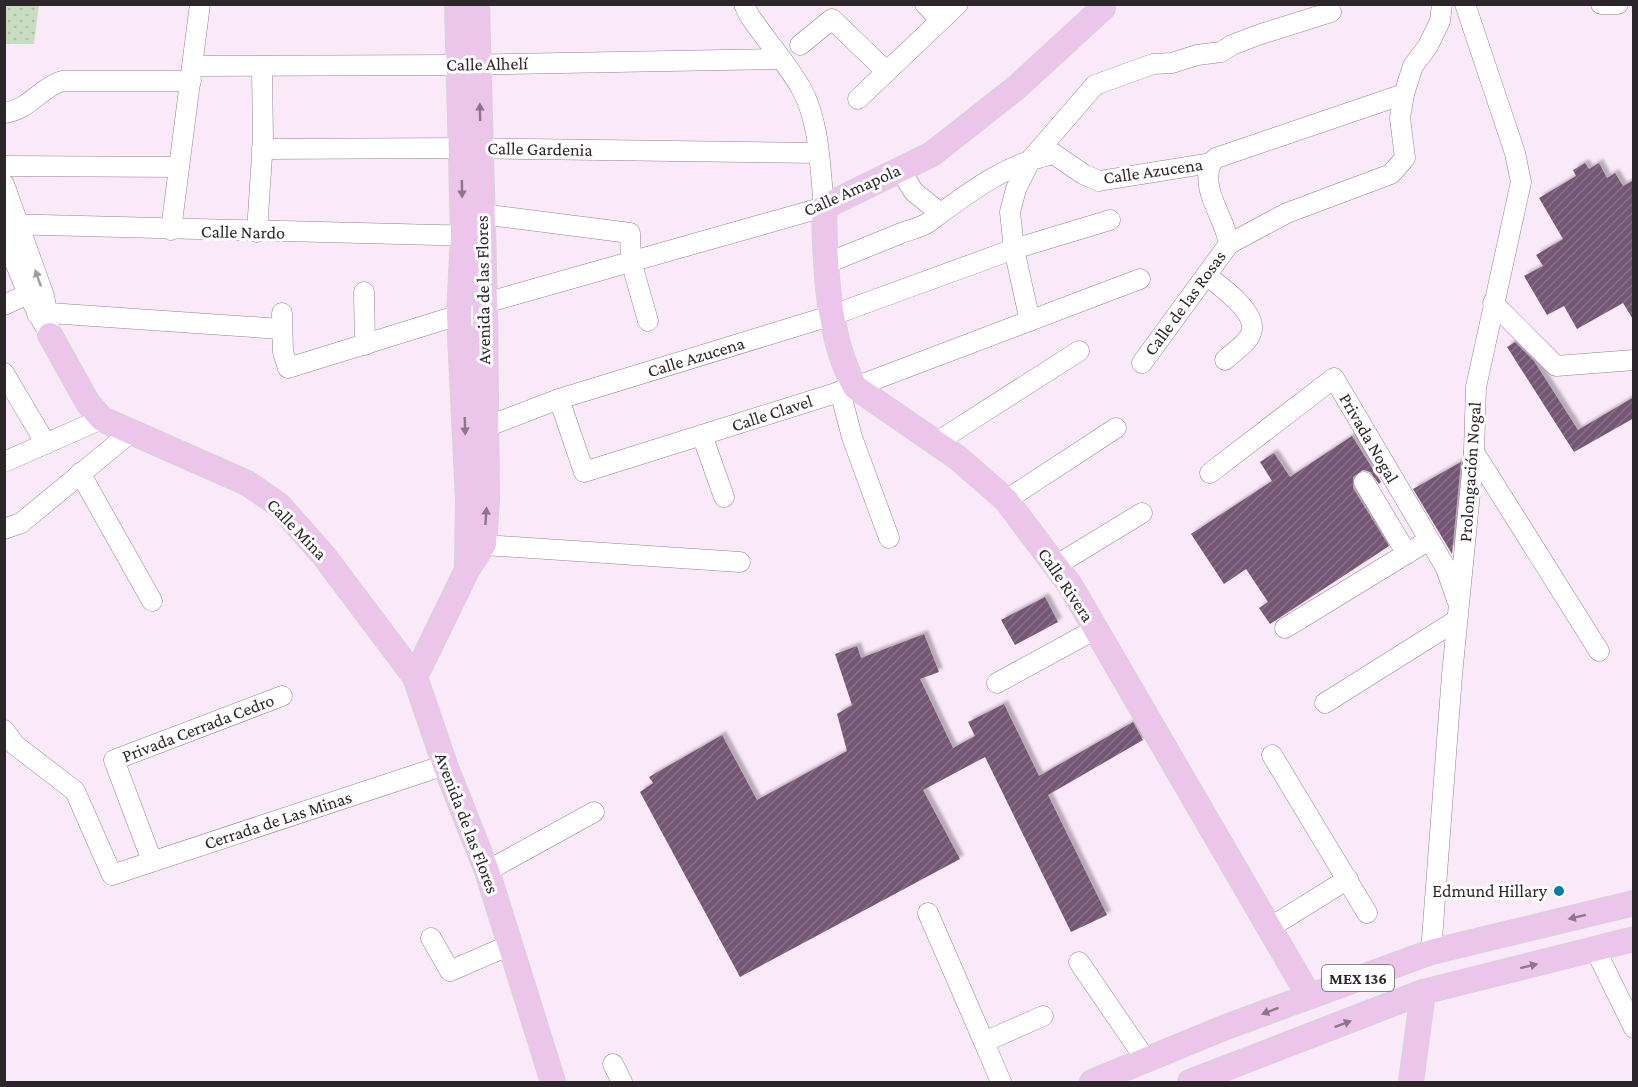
<svg xmlns="http://www.w3.org/2000/svg" width="1638" height="1087" font-family="'Crimson Pro',serif">
	<style>
		.grass { fill: url(#grass-dots) }
		.building { fill: url(#building-hatch); filter: url(#shadow) }
		.lines { fill: none; stroke-linecap: round; stroke-linejoin: round }
		.minor-casing { stroke: #928391; stroke-width: 21 }
		.major-casing { stroke: #d5d4d5; stroke-width: 26 }
		.minor { stroke: #fff; stroke-width: 20 }
		.major { stroke: #ecc5ea; stroke-width: 24 }
		.oneway { fill: #8c768a }
		.oneway2 { fill: #a09da0 }
		.poi-dot { fill: #057ea5; stroke: #fdfdfd; stroke-width: 2 }
		.labels { text-anchor: middle; stroke-width: 6; stroke-linejoin: round; paint-order: stroke }
		.shield { fill: #fdfdfd; stroke: #6b666a; stroke-width: 1.5 }
		.shield-label { font-size: 16px; font-weight: bold; fill: #2c262b }
		.street-label { font-size: 18px; fill: #2c262b; stroke: #fdfdfd }
		.poi-label { font-size: 18px; fill: #2c262b; stroke: #fdfdfd; text-anchor: end }
	</style>
	<defs>
		<pattern id="grass-dots" width="8" height="8" patternUnits="userSpaceOnUse" patternTransform="scale(1.5)"><rect width="8" height="8" fill="#c9dec1"/><path d="M2 2h.1M6 6h.1" fill="none" stroke="#adbea6" stroke-width="1.8" stroke-linecap="round"/></pattern>
		<pattern id="building-hatch" width="6" height="6" patternUnits="userSpaceOnUse" patternTransform="scale(1.5)"><rect width="6" height="6" fill="#765774"/><path d="M-1 1l2-2M0 6l6-6M5 7l2-2" fill="none" stroke="#887187"/></pattern>
		<filter id="shadow"><feDropShadow dx="4" dy="-4" stdDeviation="1.5" flood-color="#0004"/></filter>
	</defs>
	<rect width="100%" height="100%" fill="#faeaf9"/>
	<polygon class="grass" points="5,4 39,5 34,44 5,44"/>
	<g class="building">
		<polygon points="1585,163 1589,169 1599,163 1607,178 1615,173 1623,186 1634,180 1634,321 1623,303 1577,329 1564,306 1547,315 1524,276 1543,266 1536,255 1563,239 1539,198 1576,176 1573,170"/>
		<polygon points="1515,342 1534,361 1578,430 1634,397 1634,418 1574,452 1507,347"/>
		<polygon points="1352,436 1381,482 1379,484 1370,472 1363,470 1353,477 1353,488 1389,546 1270,624 1259,608 1268,602 1246,569 1224,584 1191,534 1272,481 1260,462 1274,453 1290,477"/>
		<polygon points="1461,462 1452,554 1413,489"/>
		<polygon points="1045,597 1058,622 1015,645 1001,620"/>
		<polygon points="924,634 939,672 920,679 953,748 975,736 968,722 1004,704 1039,776 1133,722 1143,740 1048,795 1107,915 1071,932 985,757 923,790 960,859 740,977 640,792 653,783 649,777 722,735 757,800 847,751 837,714 852,705 835,654 857,646 861,658"/>
	</g>
	<g class="lines">
		<defs>
			<g id="minor">
				<polyline points="925,4 941,20"/>
				<polyline points="1601,4 1618,4"/>
				<polyline points="800,45 832,19 887,72"/>
				<polyline points="193,66 460,65 780,59"/>
				<polyline points="858,99 958,4"/>
				<path d="M 4,113 C 29,110 40,88 62,81 L 191,81"/>
				<polyline points="262,149 462,148 818,153"/>
				<path d="M 1211,163 C 1200,191 1225,217 1229,244"/>
				<polyline points="4,166 179,167"/>
				<polyline points="900,170 914,192 939,212"/>
				<polyline points="4,184 44,296 49,323"/>
				<polyline points="481,214 630,233 631,261 648,321"/>
				<polyline points="4,224 477,236"/>
				<polyline points="171,230 200,4"/>
				<polyline points="257,232 263,140 262,67"/>
				<polyline points="4,235 28,294 44,325"/>
				<path d="M 825,264 C 850,254 874,244 899,234 C 908,230 921,228 929,222 C 968,193 1005,164 1054,154 L 1083,174 L 1099,181 L 1211,163 L 1216,158 L 1404,94"/>
				<path d="M 1206,275 C 1220,286 1259,313 1251,333 C 1248,343 1232,353 1225,360"/>
				<polyline points="364,292 365,345"/>
				<path d="M 485,303 L 824,207 C 820,169 820,122 801,88 C 786,62 765,39 749,15 L 744,4"/>
				<polyline points="1493,303 1556,366 1634,360"/>
				<polyline points="4,305 28,294"/>
				<polyline points="282,313 283,352 288,368 459,315 485,317"/>
				<polyline points="37,314 49,313 281,329"/>
				<polyline points="1030,321 1014,249 1010,212 1016,189 1031,159 1095,85 1153,64 1172,63 1197,55 1221,52 1232,45 1258,35 1331,12"/>
				<polyline points="1142,363 1229,244 1287,213 1391,174 1405,158 1400,118 1404,94 1413,66 1428,46 1440,21 1442,4"/>
				<polyline points="4,373 46,444"/>
				<polyline points="840,391 852,437 889,538"/>
				<polyline points="559,399 584,472 855,387 1140,279"/>
				<polyline points="486,427 559,399 833,315 1014,249 1110,220"/>
				<polyline points="702,435 724,497"/>
				<polyline points="937,442 1079,351"/>
				<polyline points="1474,452 1599,651"/>
				<polyline points="4,462 102,419"/>
				<polyline points="80,473 152,601"/>
				<polyline points="1210,473 1334,378 1446,568 1457,600"/>
				<polyline points="1364,482 1407,554"/>
				<polyline points="1006,500 1116,428"/>
				<polyline points="4,529 21,523 130,433"/>
				<polyline points="470,544 740,562"/>
				<polyline points="1055,566 1142,513"/>
				<polyline points="1285,628 1429,540"/>
				<polyline points="997,683 1096,629"/>
				<polyline points="1325,703 1457,620"/>
				<polyline points="4,730 15,745 75,791 112,875 445,765"/>
				<polyline points="1272,755 1367,913"/>
				<polyline points="152,861 114,760 282,696"/>
				<polyline points="487,871 594,812"/>
				<polyline points="928,913 984,1042"/>
				<polyline points="1269,928 1348,879"/>
				<polyline points="431,938 450,971 510,945"/>
				<polyline points="1595,949 1634,1028"/>
				<polyline points="1431,952 1452,675 1474,452 1476,387 1521,182 1515,153 1465,4"/>
				<polyline points="1079,962 1146,1060"/>
				<polyline points="613,1064 622,1082"/>
				<polyline points="1001,1082 984,1042 1043,1016"/>
			</g>
			<g id="major">
				<polyline points="457,4 463,236 459,315 468,500 467,565"/>
				<path d="M 1100,4 L 1103,8 L 1017,87 L 932,154 L 824,207 C 825,263 827,337 855,387 L 958,458 L 1006,500 L 1070,585 L 1309,996"/>
				<polyline points="50,335 88,403 102,419 247,483 279,505 324,556 415,677 445,765 487,871 553,1082"/>
				<polyline points="415,677 467,570 484,544 487,499 485,303 477,4"/>
				<polyline points="1092,1082 1226,1027 1431,952 1634,903"/>
				<polyline points="1190,1082 1423,992 1634,939"/>
				<polyline points="1411,1082 1423,992"/>
			</g>
		</defs>
		<use href="#minor" class="minor-casing"/>
		<use href="#major" class="major-casing"/>
		<use href="#minor" class="minor"/>
		<use href="#major" class="major"/>
	</g>
	<defs><path id="oneway-solid" d="M-6-.8H1V-3.2L6.5 0L1 3.2V.8H-6Z" transform="scale(1.5)"/></defs>
	<g class="oneway">
		<use href="#oneway-solid" transform="translate(480 112) rotate(-91)"/>
		<use href="#oneway-solid" transform="translate(462 189) rotate(89)"/>
		<use href="#oneway-solid" transform="translate(465 426) rotate(88)"/>
		<use href="#oneway-solid" transform="translate(486 516) rotate(-86)"/>
		<use href="#oneway-solid" transform="translate(1577 917) rotate(166)"/>
		<use href="#oneway-solid" transform="translate(1529 966) rotate(-14)"/>
		<use href="#oneway-solid" transform="translate(1270 1011) rotate(159)"/>
		<use href="#oneway-solid" transform="translate(1343 1024) rotate(-21)"/>
	</g>
	<use class="oneway2" href="#oneway-solid" transform="translate(38 278) rotate(-109)"/>
	<circle class="poi-dot" cx="1559" cy="891" r="6"/>
	<g class="labels">
		<rect class="shield" x="1322" y="965" width="72" height="26" rx="4.5"/>
		<g class="shield-label">
			<text x="1358" y="984">MEX 136</text>
		</g>
		<g class="street-label">
			<text transform="translate(487 64) rotate(-1)" y="6">Calle Alhelí</text>
			<text transform="translate(540 149) rotate(1)" y="6">Calle Gardenia</text>
			<text transform="translate(1153 171) rotate(-8)" y="6">Calle Azucena</text>
			<text transform="translate(852 190) rotate(-24)" y="6">Calle Amapola</text>
			<text transform="translate(243 232) rotate(1)" y="6">Calle Nardo</text>
			<text transform="translate(483 290) rotate(-91)" y="6">Avenida de las Flores</text>
			<text transform="translate(1185 303) rotate(-54)" y="6">Calle de las Rosas</text>
			<text transform="translate(696 357) rotate(-17)" y="6">Calle Azucena</text>
			<text transform="translate(772 413) rotate(-18)" y="6">Calle Clavel</text>
			<text transform="translate(1369 438) rotate(60)" y="6">Privada Nogal</text>
			<text transform="translate(1470 472) rotate(-86)" y="6">Prolongación Nogal</text>
			<text transform="translate(297 529) rotate(46)" y="6">Calle Mina</text>
			<text transform="translate(1066 585) rotate(56)" y="6">Calle Rivera</text>
			<text transform="translate(198 728) rotate(-21)" y="6">Privada Cerrada Cedro</text>
			<text transform="translate(278 820) rotate(-18)" y="6">Cerrada de Las Minas</text>
			<text transform="translate(467 823) rotate(69)" y="6">Avenida de las Flores</text>
		</g>
		<g class="poi-label">
			<text x="1547" y="897">Edmund Hillary</text>
		</g>
	</g>
	<rect width="1638" height="1087" fill="none" stroke="#2c262b" stroke-width="12"/>
</svg>
